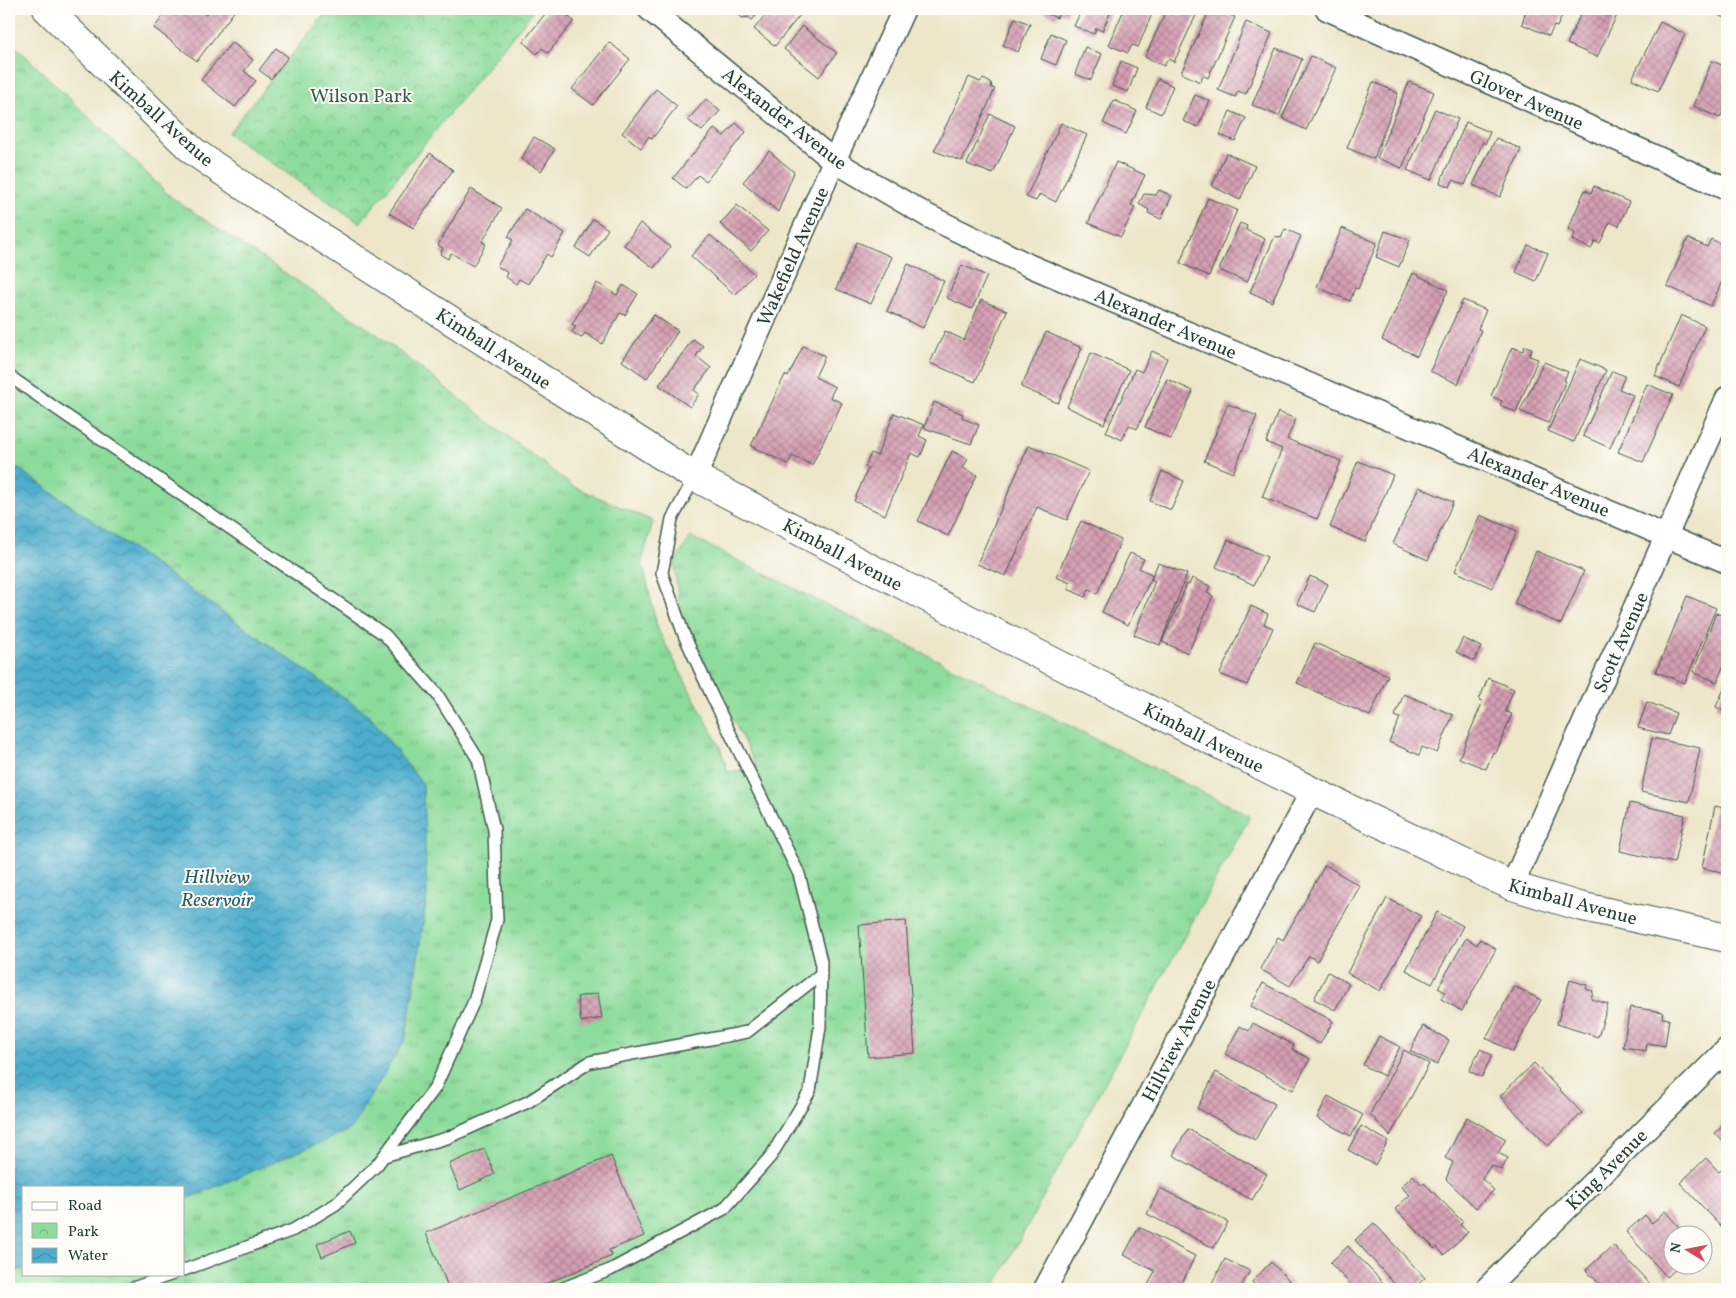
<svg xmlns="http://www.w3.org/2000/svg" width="1736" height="1298" font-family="Vollkorn,serif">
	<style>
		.grass { fill: url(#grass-tufts); stroke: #568c68 }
		.park { fill: url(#park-crowns); stroke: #568c68 }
		.water { fill: url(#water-waves); stroke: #367580 }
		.building { fill: url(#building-cross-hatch) }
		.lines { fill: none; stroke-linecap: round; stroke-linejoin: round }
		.service-casing { stroke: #3e564a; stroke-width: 14 }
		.minor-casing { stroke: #3e564a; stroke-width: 25 }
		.tertiary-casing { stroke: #3e564a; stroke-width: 30 }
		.service { stroke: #fff; stroke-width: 11 }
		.minor { stroke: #fff; stroke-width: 22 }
		.tertiary { stroke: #fff; stroke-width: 28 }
		.labels { text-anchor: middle; stroke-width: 4; stroke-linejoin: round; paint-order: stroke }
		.park-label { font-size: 19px; fill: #355d49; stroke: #fdfcf7 }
		.street-label { font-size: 19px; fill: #1f3d34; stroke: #fdfcf7 }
		.water-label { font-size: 20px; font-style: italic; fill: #2d5f62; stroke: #fdfcf7 }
	</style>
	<defs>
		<pattern id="grass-tufts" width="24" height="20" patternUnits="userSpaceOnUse" patternTransform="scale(1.25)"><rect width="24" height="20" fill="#8cdc9b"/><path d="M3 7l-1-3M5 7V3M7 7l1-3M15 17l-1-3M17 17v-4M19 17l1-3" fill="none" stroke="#72b47f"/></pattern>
		<pattern id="park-crowns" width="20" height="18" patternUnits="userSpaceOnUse" patternTransform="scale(1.25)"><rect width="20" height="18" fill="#8cdc9b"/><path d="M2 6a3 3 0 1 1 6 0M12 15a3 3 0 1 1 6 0" fill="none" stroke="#72b47f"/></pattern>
		<pattern id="water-waves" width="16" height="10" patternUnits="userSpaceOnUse" patternTransform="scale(1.25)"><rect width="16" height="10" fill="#4eadcd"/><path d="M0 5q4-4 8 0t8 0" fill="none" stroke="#408ea7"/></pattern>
		<pattern id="building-cross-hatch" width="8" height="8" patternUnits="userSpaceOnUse" patternTransform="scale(1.25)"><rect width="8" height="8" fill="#d59eb2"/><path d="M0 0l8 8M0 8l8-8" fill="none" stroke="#ac8292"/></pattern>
	</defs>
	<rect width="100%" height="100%" fill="#fdfcf7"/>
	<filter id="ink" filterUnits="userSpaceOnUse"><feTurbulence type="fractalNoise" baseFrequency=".02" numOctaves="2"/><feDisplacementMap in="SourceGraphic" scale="10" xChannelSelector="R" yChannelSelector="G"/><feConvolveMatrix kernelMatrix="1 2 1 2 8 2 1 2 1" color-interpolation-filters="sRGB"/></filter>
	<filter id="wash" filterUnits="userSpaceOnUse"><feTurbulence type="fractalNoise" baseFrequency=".0096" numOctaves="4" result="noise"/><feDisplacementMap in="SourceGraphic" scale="20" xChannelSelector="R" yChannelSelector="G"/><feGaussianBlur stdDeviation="1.12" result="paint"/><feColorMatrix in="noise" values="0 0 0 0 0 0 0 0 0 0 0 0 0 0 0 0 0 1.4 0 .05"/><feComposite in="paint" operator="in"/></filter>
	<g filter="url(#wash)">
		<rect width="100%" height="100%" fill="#ede6c9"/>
		<polygon class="grass" points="9,40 172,198 378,335 572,486 653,521 642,562 658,630 720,747 728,772 757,768 680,612 674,563 691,537 1250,816 993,1289 9,1289 9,1274 24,1268 24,1274 184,1274 184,1200 350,1130 406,1038 427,896 422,785 369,715 9,462"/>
		<polygon class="park" points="329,9 535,9 360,223 228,133"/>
		<polygon class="water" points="9,462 369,715 423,785 427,896 406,1038 350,1130 184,1200 184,1187 24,1187 24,1268 9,1274"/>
		<g id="blocks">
			<g class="building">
				<polygon points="169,9 198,9 206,15 210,9 236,9 197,61 154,28"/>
				<polygon points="549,9 559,9 574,21 548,53 542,48 537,54 523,42"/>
				<polygon points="737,9 762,9 752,20 748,17 742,18 737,13"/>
				<polygon points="770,9 805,9 775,46 754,29"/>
				<polygon points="1036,9 1069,9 1067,15 1059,12 1057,18"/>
				<polygon points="1082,9 1112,9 1102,31 1096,28 1094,34 1074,26"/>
				<polygon points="1124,9 1154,9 1138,47 1132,45 1128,53 1109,45"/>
				<polygon points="1167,9 1199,9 1174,62 1168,59 1164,66 1145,57"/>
				<polygon points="1210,9 1217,9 1235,17 1208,78 1203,75 1200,82 1181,73"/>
				<polygon points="1526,9 1565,9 1557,27 1554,26 1549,36 1522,24"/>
				<polygon points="1583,9 1603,9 1617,15 1597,57 1567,44"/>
				<polygon points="1706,9 1727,9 1727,19"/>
				<polygon points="1015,18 1030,24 1018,52 1003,45"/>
				<polygon points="1246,22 1272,33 1246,94 1238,91 1235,97 1218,90"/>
				<polygon points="1660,22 1685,34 1658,91 1632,79"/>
				<polygon points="802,26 837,53 819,77 784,49"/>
				<polygon points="1051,33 1066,40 1056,65 1041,59"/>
				<polygon points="232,42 253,60 244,71 256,81 235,107 201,80"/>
				<polygon points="609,42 630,59 593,105 572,89"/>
				<polygon points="1085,47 1102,54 1091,80 1075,74"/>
				<polygon points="276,48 288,57 271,79 259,70"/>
				<polygon points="1276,48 1302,59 1279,116 1252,105"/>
				<polygon points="1311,56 1336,68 1306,130 1282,118"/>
				<polygon points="1121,61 1137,68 1128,92 1112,86"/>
				<polygon points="1712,61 1727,67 1727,101 1720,118 1693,106"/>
				<polygon points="969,77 980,82 983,79 991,83 992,88 995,89 962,161 934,151"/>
				<polygon points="1158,79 1173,86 1161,114 1146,107"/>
				<polygon points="1373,82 1398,93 1374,159 1347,148"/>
				<polygon points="1409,82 1434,92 1402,168 1377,158"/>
				<polygon points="656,89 677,106 652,139 649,136 641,148 622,133"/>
				<polygon points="1195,95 1210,101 1198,127 1183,121"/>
				<polygon points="706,99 720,111 702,131 688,120"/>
				<polygon points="1114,100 1137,111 1126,134 1103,123"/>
				<polygon points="1435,109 1458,119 1431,180 1407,170"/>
				<polygon points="1230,111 1246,118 1235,141 1220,135"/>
				<polygon points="990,114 1015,126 993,174 967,164"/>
				<polygon points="1466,122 1490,132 1485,144 1483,142 1465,185 1453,180 1450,187 1440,183"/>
				<polygon points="736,123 746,132 706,181 698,175 686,189 673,178 714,129 724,136"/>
				<polygon points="1061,123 1087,135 1056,202 1040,194 1036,201 1026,197"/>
				<polygon points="534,137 555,149 541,171 521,159"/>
				<polygon points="1496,138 1521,149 1500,197 1473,185"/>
				<polygon points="769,151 794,172 778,212 743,182"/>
				<polygon points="430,153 453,170 413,228 389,213"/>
				<polygon points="1226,153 1255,166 1240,200 1212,186"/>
				<polygon points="1116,162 1145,175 1131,205 1135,207 1121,237 1088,223"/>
				<polygon points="1594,186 1629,202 1619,226 1610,222 1600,243 1595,241 1591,249 1572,240 1575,233 1568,229 1585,190 1591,193"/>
				<polygon points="471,189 502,208 482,242 486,244 473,266 451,253 448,259 440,254 443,248 438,245"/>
				<polygon points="1159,190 1172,196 1161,219 1148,213 1149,210 1139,204 1144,194 1156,195"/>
				<polygon points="1208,198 1237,210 1209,276 1180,263"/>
				<polygon points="737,205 768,231 751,251 720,224"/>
				<polygon points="525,209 565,233 551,257 547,254 528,284 519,279 516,284 506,277 508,273 497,266 513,240 508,237"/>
				<polygon points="593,219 608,229 590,257 576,248"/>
				<polygon points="640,223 670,247 654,268 624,245"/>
				<polygon points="1240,223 1247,226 1246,230 1265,239 1247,282 1219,270"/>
				<polygon points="1342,228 1377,243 1358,289 1355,288 1350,301 1317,287"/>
				<polygon points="1285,229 1301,236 1272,302 1250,292 1275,236 1281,238"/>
				<polygon points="1385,231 1410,240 1399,267 1376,257"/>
				<polygon points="710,235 754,274 735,295 691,256"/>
				<polygon points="1688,238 1707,247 1711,239 1727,247 1727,270 1711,306 1667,286"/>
				<polygon points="857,242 892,257 871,304 836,289"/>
				<polygon points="1528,245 1548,253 1536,281 1516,272"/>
				<polygon points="908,264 944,281 923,328 887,311"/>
				<polygon points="962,265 987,276 972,309 947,298"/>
				<polygon points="1413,273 1448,290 1417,356 1382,340"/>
				<polygon points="597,283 617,295 623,285 638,294 625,315 620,313 602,344 585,333 581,338 572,332 576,326 572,324"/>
				<polygon points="981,300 1007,311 975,382 930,363 945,331 964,340"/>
				<polygon points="1463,300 1486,310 1478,329 1481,330 1477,340 1458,384 1430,371"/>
				<polygon points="654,315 678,331 647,378 622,361"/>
				<polygon points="1681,315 1705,326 1679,387 1655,376"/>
				<polygon points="1046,332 1082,348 1058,403 1021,387"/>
				<polygon points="693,339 703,346 696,356 711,368 694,390 699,394 690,407 659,385"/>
				<polygon points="803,346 825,356 815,377 835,387 830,397 842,403 812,465 792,456 788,464 751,446 785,375 788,377"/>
				<polygon points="1525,346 1532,348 1529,356 1538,359 1516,412 1500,405 1502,401 1491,396 1512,347 1523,351"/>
				<polygon points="1152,351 1167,358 1158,379 1160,380 1137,429 1129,425 1122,440 1106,432 1135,369 1142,372"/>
				<polygon points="1091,353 1129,370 1104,424 1067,407"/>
				<polygon points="1580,359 1606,370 1574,442 1548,431"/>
				<polygon points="1544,362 1568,372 1564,380 1566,381 1548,423 1520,411"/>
				<polygon points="1612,371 1625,376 1619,389 1633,395 1610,448 1583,436"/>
				<polygon points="1167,379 1193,391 1171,439 1145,427"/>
				<polygon points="1647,384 1673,395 1643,462 1618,452"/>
				<polygon points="934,402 963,414 962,418 979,425 971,444 924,428"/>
				<polygon points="1228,404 1257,416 1233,473 1204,461"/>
				<polygon points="1278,412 1296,419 1287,439 1341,461 1317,519 1262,497 1282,449 1266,442"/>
				<polygon points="894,413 924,425 919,436 927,440 920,457 911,453 885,515 854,501 868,468 865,467 871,453 877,456"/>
				<polygon points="1029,445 1089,471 1067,520 1037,507 1006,576 977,564"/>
				<polygon points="952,451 968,459 963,468 977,475 948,536 918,521"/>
				<polygon points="1358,461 1393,475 1365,542 1330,527"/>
				<polygon points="1162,471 1184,481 1171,510 1150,501"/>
				<polygon points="1419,487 1453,502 1428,560 1393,544"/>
				<polygon points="1480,515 1517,531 1492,588 1455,571"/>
				<polygon points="1081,521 1121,540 1097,594 1089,589 1085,597 1068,589 1070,583 1056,577"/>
				<polygon points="1228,540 1267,557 1254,585 1216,567"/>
				<polygon points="1536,551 1584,571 1561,624 1514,604"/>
				<polygon points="1130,553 1144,559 1139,568 1153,575 1128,625 1102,612"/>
				<polygon points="1158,563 1187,574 1160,645 1134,635 1155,581 1151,579"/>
				<polygon points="1310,576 1328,584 1315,612 1297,604"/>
				<polygon points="1192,578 1210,586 1207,593 1213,596 1188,653 1162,642 1187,584 1189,585"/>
				<polygon points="1687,596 1716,608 1685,683 1656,672"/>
				<polygon points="1251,606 1268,614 1264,624 1273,628 1247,685 1220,674"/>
				<polygon points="1716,613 1727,617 1727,657 1717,682 1693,672"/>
				<polygon points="1463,638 1481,647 1474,661 1456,652"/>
				<polygon points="1315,643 1388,675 1370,716 1297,683"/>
				<polygon points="1488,678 1514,689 1505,711 1512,714 1496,753 1493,752 1486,769 1459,758 1483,701 1479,700"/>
				<polygon points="1727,682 1727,712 1716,707"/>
				<polygon points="1404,694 1453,715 1437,753 1422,747 1419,755 1389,742 1400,718 1395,716"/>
				<polygon points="1647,702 1676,713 1668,735 1638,728"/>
				<polygon points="1652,738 1700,748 1689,802 1641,792"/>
				<polygon points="1630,803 1685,815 1674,863 1620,851"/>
				<polygon points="1715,806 1727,809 1727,873 1702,868"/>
				<polygon points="1325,865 1360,886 1317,961 1309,956 1290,986 1260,969 1278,937 1283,940"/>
				<polygon points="1387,898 1421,916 1380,991 1347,973"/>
				<polygon points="1437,912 1463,926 1432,984 1406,970"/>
				<polygon points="906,921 915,1053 868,1057 859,925"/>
				<polygon points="1466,938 1477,945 1480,939 1496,949 1462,1011 1441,999 1445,992 1438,988"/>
				<polygon points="1328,972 1349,984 1335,1010 1314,999"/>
				<polygon points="1570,980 1587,985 1586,989 1593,991 1591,999 1608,1004 1598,1037 1557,1024"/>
				<polygon points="1263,983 1333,1021 1320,1044 1251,1006"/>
				<polygon points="1514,986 1541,1000 1513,1052 1486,1038"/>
				<polygon points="598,993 602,1018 581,1022 577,997"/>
				<polygon points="1630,1007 1663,1012 1662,1018 1669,1019 1665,1046 1647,1043 1646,1051 1623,1047"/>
				<polygon points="1253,1023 1294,1045 1292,1049 1310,1059 1293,1090 1225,1054 1240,1026 1249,1031"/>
				<polygon points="1423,1026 1449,1040 1437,1065 1410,1051"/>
				<polygon points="1379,1036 1400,1047 1384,1076 1363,1065"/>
				<polygon points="1480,1049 1492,1055 1482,1077 1469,1071"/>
				<polygon points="1404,1050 1429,1064 1390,1136 1370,1114"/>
				<polygon points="1534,1063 1582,1113 1548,1146 1500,1096"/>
				<polygon points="1216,1072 1275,1104 1255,1140 1197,1108"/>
				<polygon points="1328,1096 1363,1115 1351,1136 1317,1118"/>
				<polygon points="1467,1117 1506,1139 1498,1153 1508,1158 1501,1170 1491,1165 1482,1179 1494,1190 1476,1208 1446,1179 1453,1162 1445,1158"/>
				<polygon points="1727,1122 1727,1146 1715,1133"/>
				<polygon points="1361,1126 1388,1141 1375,1165 1348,1150"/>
				<polygon points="1188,1129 1267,1174 1252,1200 1173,1155"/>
				<polygon points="484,1149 495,1174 460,1190 449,1164"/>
				<polygon points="611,1156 644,1236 609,1250 612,1256 533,1289 449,1289 426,1233"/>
				<polygon points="1706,1158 1719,1172 1725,1167 1727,1169 1727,1222 1722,1227 1680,1183"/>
				<polygon points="1413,1175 1422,1185 1424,1183 1463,1222 1460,1225 1468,1232 1444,1255 1437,1247 1435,1249 1395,1209 1410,1195 1401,1187"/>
				<polygon points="1160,1188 1228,1222 1214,1248 1147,1214"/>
				<polygon points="1665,1211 1684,1233 1682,1236 1674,1236 1674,1266 1679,1266 1667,1277 1626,1232 1645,1215 1652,1223"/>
				<polygon points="1374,1223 1425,1278 1413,1289 1399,1289 1355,1240"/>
				<polygon points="1139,1227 1195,1256 1182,1283 1189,1286 1187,1289 1147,1287 1155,1271 1124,1255"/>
				<polygon points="350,1231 355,1243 322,1257 317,1244"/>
				<polygon points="1613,1245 1655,1289 1604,1289 1586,1270"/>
				<polygon points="1348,1246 1389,1289 1355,1289 1330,1263"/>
				<polygon points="1225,1259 1250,1271 1240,1289 1224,1289 1212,1283"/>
				<polygon points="1271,1262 1292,1283 1286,1289 1259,1289 1252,1282"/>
			</g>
		</g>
	</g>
	<g filter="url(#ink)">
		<use href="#blocks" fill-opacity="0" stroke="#3e564a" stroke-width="1"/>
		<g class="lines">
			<defs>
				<g id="service">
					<polyline points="9,376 385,635 437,694 478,759 494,830 497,920 474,1001 435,1088 377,1165 336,1204 293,1230 184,1270"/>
					<polyline points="384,1156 447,1138 528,1102 590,1062 747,1032 821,974"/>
					<polyline points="130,1289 173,1274"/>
					<polyline points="561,1289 610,1270 724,1209 771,1156 810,1091 820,1027 821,961 799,874 712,696 684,635 662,573 672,519 695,477"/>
				</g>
				<g id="minor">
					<polyline points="649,9 834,161 928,216 1028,265 1727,562"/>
					<polyline points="1327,9 1727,189"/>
					<polyline points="695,477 834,161 904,9"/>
					<polyline points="1512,886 1727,398"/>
					<polyline points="1045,1289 1312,791"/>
					<polyline points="1486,1289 1727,1049"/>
				</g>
				<polyline id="tertiary" points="47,9 193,151 271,205 695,477 980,625 1312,791 1512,886 1579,906 1727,938"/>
			</defs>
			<use href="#service" class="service-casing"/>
			<use href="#minor" class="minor-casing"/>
			<use href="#tertiary" class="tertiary-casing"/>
			<use href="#service" class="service"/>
			<use href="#minor" class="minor"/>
			<use href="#tertiary" class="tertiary"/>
		</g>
	</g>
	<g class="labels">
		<g class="park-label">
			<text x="361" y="102">Wilson Park</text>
		</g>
		<g class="street-label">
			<text transform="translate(1527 99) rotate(24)" y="7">Glover Avenue</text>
			<text transform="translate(162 118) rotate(42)" y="7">Kimball Avenue</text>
			<text transform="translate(785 118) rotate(38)" y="7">Alexander Avenue</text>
			<text transform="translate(792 256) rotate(-66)" y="7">Wakefield Avenue</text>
			<text transform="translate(1166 323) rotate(23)" y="7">Alexander Avenue</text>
			<text transform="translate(494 348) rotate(33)" y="7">Kimball Avenue</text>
			<text transform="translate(1539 481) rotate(23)" y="7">Alexander Avenue</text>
			<text transform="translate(843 554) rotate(28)" y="7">Kimball Avenue</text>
			<text transform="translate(1620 642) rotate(-66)" y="7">Scott Avenue</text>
			<text transform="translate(1204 737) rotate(27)" y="7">Kimball Avenue</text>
			<text transform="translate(1573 901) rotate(15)" y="7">Kimball Avenue</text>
			<text transform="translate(1178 1040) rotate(-62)" y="7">Hillview Avenue</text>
			<text transform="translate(1606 1169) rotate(-45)" y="7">King Avenue</text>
		</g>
		<g class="water-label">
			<text x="217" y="883">Hillview<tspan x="217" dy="23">Reservoir</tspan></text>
		</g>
	</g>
	<rect width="1736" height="1298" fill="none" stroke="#fdfcf7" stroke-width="30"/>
	<rect x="22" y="1186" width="162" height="90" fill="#fdfcf7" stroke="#a4b0a9"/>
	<rect x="32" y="1202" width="25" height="8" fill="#ffffff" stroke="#a4b0a9"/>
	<text x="68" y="1210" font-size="15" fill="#1f3d34">Road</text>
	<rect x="32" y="1223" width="25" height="15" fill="url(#park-crowns)" stroke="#a4b0a9"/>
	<text x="68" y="1236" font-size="15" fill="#1f3d34">Park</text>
	<rect x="32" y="1248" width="25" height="15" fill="url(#water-waves)" stroke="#a4b0a9"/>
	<text x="68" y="1260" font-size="15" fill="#1f3d34">Water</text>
	<g transform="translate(1688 1250) rotate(280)"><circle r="24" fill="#fdfcf7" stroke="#a4b0a9"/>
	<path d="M0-4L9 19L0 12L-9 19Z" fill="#d1495b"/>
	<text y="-8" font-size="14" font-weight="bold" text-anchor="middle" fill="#1f3d34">N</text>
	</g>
</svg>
